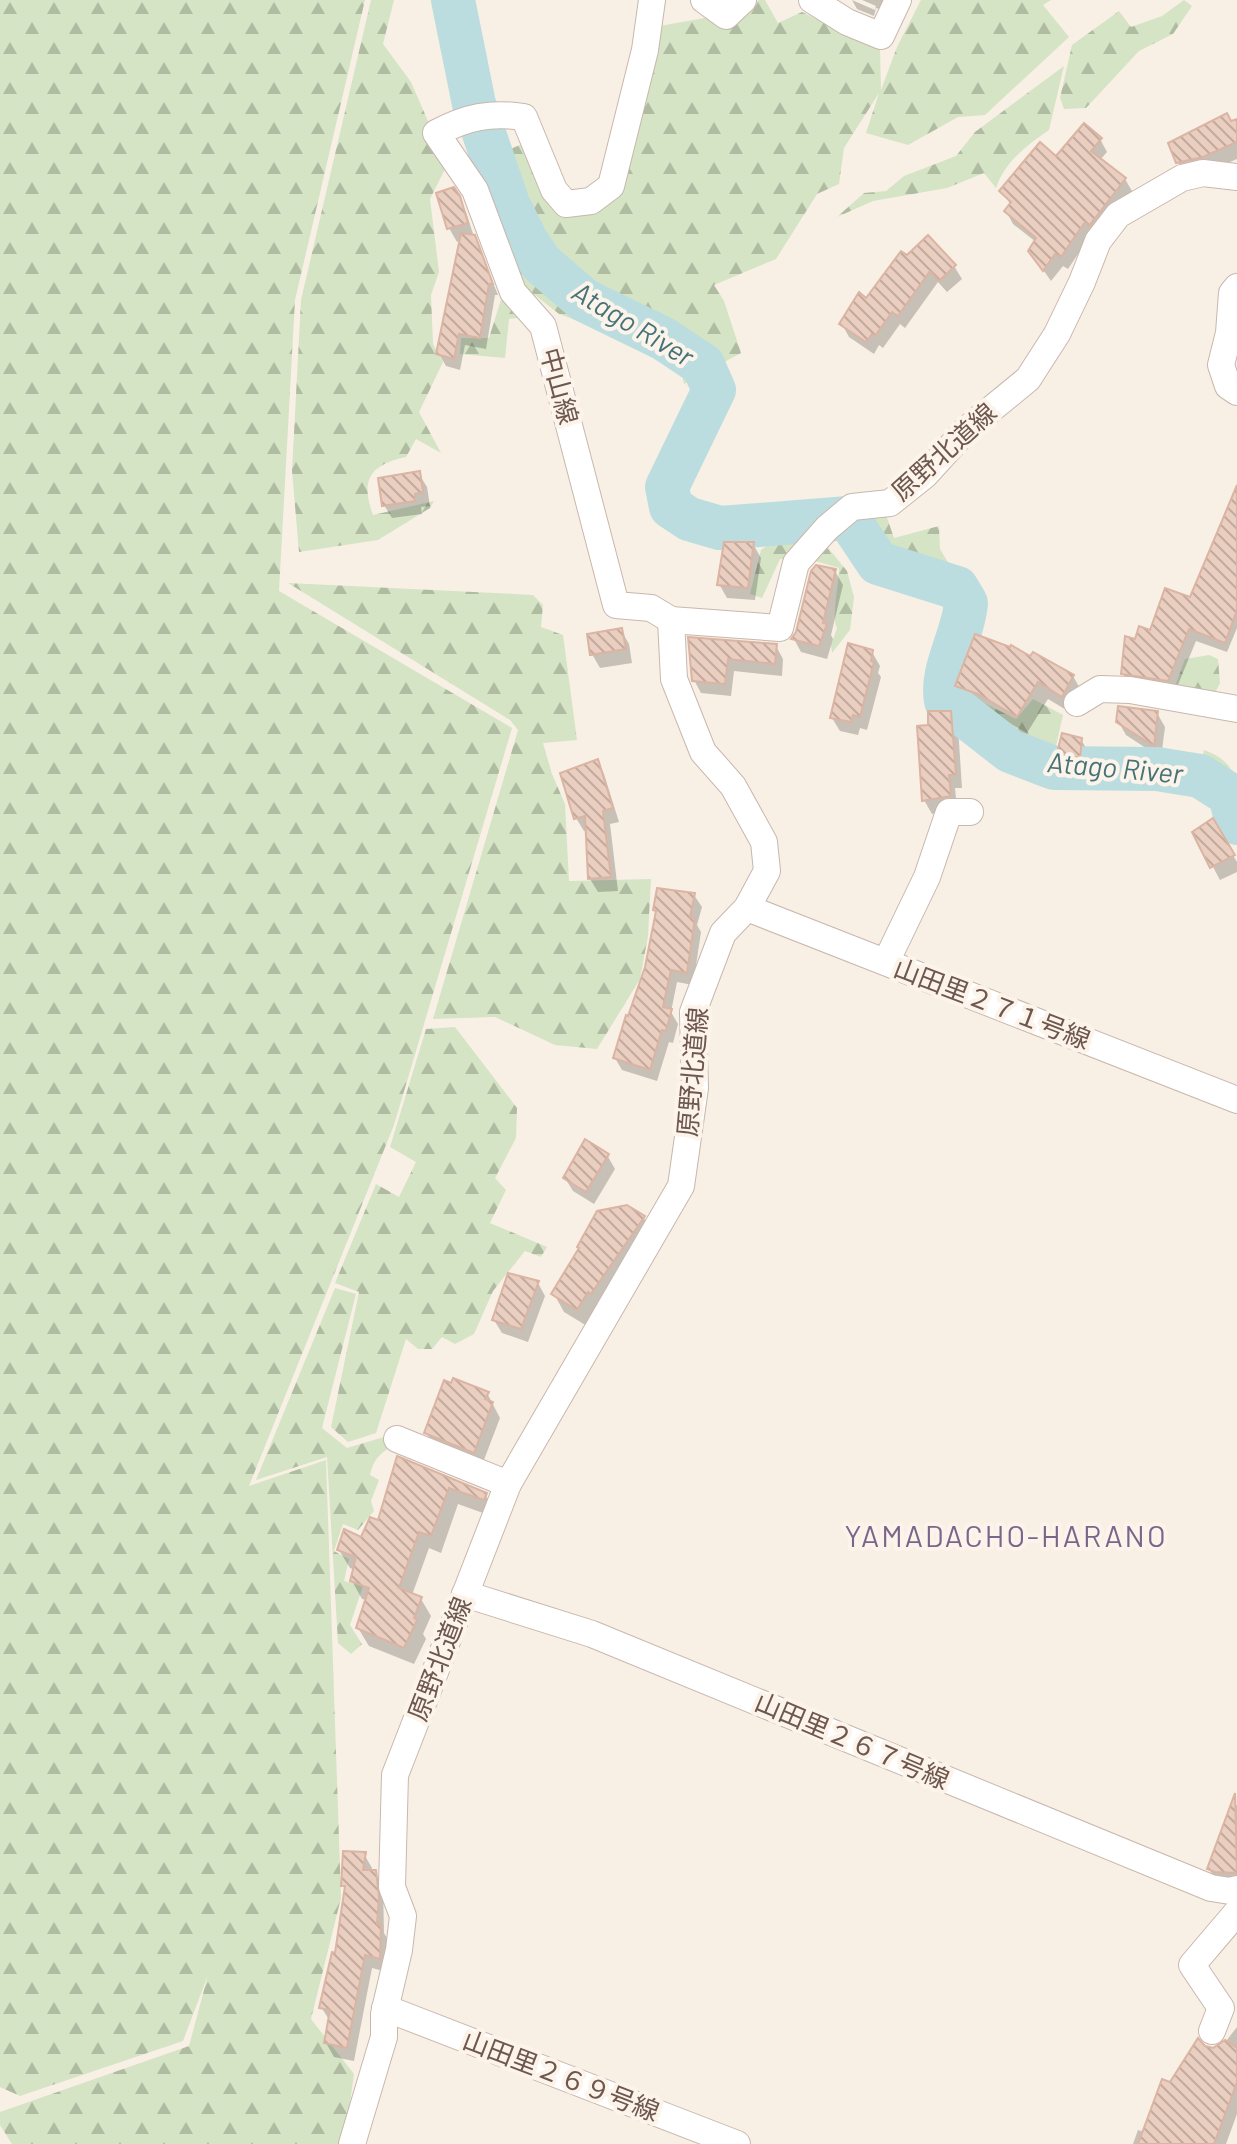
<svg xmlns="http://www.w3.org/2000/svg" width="1237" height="2144" font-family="Barlow,'Noto Sans JP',sans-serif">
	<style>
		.forest { fill: url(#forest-firs) }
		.shadow { fill: #0003 }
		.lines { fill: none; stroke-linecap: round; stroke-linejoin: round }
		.river { stroke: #bcdddf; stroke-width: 44 }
		.building { fill: url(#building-back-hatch); stroke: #dbb4a3; stroke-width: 2 }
		.street-casing { stroke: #c8b7ad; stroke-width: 28 }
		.street { stroke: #fff; stroke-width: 26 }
		.labels { text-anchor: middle; stroke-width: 8; stroke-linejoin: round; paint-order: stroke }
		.street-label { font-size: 26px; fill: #6e574e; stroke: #fcf4ea }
		.water-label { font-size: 28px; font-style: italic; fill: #477378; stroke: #fcf4ea }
		.quarter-label { font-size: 30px; letter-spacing: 2px; fill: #7b668b; stroke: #fcf4ea }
	</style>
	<defs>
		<pattern id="forest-firs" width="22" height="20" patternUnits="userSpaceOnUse" patternTransform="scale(2)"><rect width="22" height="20" fill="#d4e4c5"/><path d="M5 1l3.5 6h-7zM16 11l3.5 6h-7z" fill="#b0bca2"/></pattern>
		<pattern id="building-back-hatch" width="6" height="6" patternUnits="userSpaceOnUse" patternTransform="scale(2)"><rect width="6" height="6" fill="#eacec0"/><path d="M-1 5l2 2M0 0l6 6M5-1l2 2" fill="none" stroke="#c2aa9e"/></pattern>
	</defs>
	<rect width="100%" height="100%" fill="#f9f0e5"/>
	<g class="forest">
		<polygon points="0,0 365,0 295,300 279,591 512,728 394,1125 249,1486 326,1460 341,1898 311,2019 354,2074 344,2144 12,2144 0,2125 0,2112 189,2046 208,1975 183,2041 20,2096 0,2087"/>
		<path d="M 371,0 L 394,0 L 383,44 L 411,82 L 447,165 L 430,199 L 439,272 L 431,295 L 433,344 L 443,362 L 419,412 L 441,453 L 416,439 L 406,457 C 370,465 360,479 373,515 L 434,501 L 430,508 L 378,540 L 299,552 L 292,471 L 301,300 Z"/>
		<polygon points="759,0 765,0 778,23 802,12 880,49 881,90 897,47 921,0 1051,0 1043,5 1069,37 985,115 958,117 908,145 866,133 879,93 844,148 839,184 817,194 776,259 714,285 724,301 741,353 684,384 680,366 620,336 559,314 526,288 465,168 527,142 551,193 597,205 654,27 738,12"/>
		<polygon points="1184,0 1192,6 1173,34 1139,51 1086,108 1064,109 1060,98 1072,45 1119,11 1131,27 1162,16"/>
		<path d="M 1064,66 L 1049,130 C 1026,146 1005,161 996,188 L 984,173 L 947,188 L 873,201 L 837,217 L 864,193 L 886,191 L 904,176 L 956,156 L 975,132 Z"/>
		<polygon points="503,293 523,312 517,318 509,319 505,358 460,354 461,338 489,338"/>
		<polygon points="834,509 792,559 780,559 762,598 750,594 761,550 775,539 721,541 701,530 708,511"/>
		<path d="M 867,509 L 884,509 L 894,538 L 939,526 L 940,549 L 958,579 L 946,589 L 876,572 C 872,562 864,559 858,551 C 852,544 849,534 846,526 Z"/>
		<path d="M 825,544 L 847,571 L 854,597 L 850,630 L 832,653 L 831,645 L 837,628 C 831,618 839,584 839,568 L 808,559 Z"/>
		<polygon points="288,583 533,595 543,605 541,627 563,635 577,740 543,743 552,774 565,804 569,881 651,879 648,936 640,979 597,1049 555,1045 495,1017 433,1019 518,730 510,720"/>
		<polygon points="1209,655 1218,659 1220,683 1213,697 1174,689 1185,659"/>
		<path d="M 966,694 L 1016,719 L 1033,699 L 1063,715 L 1054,755 L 1069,759 C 1060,768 1051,765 1041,759 L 1041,746 L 1023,740 L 1014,750 L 982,726 L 973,734 L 962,724 Z"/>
		<path d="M 1204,750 C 1228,759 1237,771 1237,796 L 1200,768 Z"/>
		<polygon points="455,1027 517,1108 516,1138 495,1178 506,1190 490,1223 547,1247 541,1257 525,1251 493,1291 474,1334 455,1344 442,1337 432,1349 418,1349 406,1339 376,1433 348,1442 331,1427 359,1292 335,1283 376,1184 399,1197 416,1162 390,1147 426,1029"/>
		<path d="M 335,1288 L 356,1294 L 322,1428 L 347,1448 L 384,1437 L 397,1444 C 381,1452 374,1458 370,1475 L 379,1480 L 371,1501 L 374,1511 L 358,1530 L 343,1524 L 334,1551 L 349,1559 L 344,1581 L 363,1586 L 350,1625 L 362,1644 L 351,1654 L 338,1643 L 327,1457 L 256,1480 Z"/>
	</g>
	<g class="shadow">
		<polygon points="852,0 875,10 876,6 862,0 884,0 880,9 876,8 874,16 857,9"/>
		<polygon points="1237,121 1237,159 1211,170 1186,176 1178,162"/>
		<polygon points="1100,139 1107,152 1100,160 1125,179 1132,191 1097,237 1092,233 1068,269 1063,266 1051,281 1030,251 1036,242 1013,224 1006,211 1011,205 1002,192 1056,159"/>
		<polygon points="438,194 458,197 466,212 474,237 498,295 495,295 486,349 465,345 460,370 446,366 439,354 461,240 457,242 449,228"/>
		<polygon points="907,258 954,266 962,279 947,292 938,282 905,328 900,324 883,348 879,345 874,354 849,337 842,324"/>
		<polygon points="419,474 427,487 430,506 421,507 422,514 392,518 384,505"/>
		<polygon points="1237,494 1237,628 1227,652 1196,641 1175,692 1130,686 1123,673 1136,641 1191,600"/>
		<polygon points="753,544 761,558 755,600 727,598 719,584"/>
		<polygon points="835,571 843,585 831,635 833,639 827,659 801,652 794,639"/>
		<polygon points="621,630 629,644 632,663 600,668 592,654"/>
		<polygon points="690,639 776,646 783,659 782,676 734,671 731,696 701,693 694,680"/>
		<polygon points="872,652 880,666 878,673 881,677 867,730 860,728 858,735 840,731 832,718"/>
		<polygon points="1073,676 1083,694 1073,714 1048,699 1027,733 990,712 968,704 958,686"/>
		<polygon points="950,713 958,727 962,788 955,788 957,809 932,814 924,800 930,727"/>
		<polygon points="1157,713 1165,727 1161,758 1126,735 1118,721"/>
		<polygon points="1081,740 1085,746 1083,763 1063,759 1060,753"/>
		<polygon points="597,761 604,774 619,822 610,824 618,891 598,892 590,879 587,830 584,831 576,818"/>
		<polygon points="1212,821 1237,862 1237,872 1220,880 1195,833"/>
		<polygon points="694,895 702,907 697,925 701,932 693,985 677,982 671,1012 678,1024 673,1043 669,1042 657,1081 622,1070 615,1058 647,967 657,914 655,910"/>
		<polygon points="607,1155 615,1169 594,1204 573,1191 565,1178"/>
		<polygon points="644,1218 653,1235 587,1326 564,1312 554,1294"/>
		<polygon points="538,1283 545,1296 528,1342 502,1333 494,1320"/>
		<polygon points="487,1393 500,1418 482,1465 434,1446 426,1432"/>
		<polygon points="399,1459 485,1494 496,1512 494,1517 458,1504 441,1553 429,1548 412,1595 421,1599 431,1616 423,1634 426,1639 414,1664 369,1646 358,1628 367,1600 362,1599 352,1581 355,1570 350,1568 339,1550 362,1539 379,1523"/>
		<polygon points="1233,1804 1237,1805 1237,1887 1217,1882 1209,1869"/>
		<polygon points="364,1854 372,1868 371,1872 375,1872 383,1886 384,1933 388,1940 387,1972 372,1968 354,2061 334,2057 326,2043 330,2021 321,2007 337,1955 346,1891 343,1885"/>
		<polygon points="1237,2027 1237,2114 1226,2144 1133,2144 1138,2130 1144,2132 1170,2085 1204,2047 1214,2050 1223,2045"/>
	</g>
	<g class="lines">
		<path class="river" d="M 453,0 L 474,104 L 508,204 L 527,242 L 541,263 L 584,300 L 664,339 L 703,365 L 714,390 L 667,487 L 671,507 L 689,519 L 720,528 L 848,518 L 878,563 L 957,588 L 966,603 C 963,637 940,670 946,701 L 1010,751 L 1054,768 L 1157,769 L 1200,776 L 1230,795 L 1237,823"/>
	</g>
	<g class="building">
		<polygon points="1227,113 1231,121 1237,119 1237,142 1203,157 1176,163 1168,143"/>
		<polygon points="1084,123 1102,138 1091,151 1126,178 1089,226 1085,222 1061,257 1055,254 1043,271 1028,251 1036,238 1004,211 1011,202 999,191 1040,142 1056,156"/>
		<polygon points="454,187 460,196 468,223 447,229 436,193"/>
		<polygon points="461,233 475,235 493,284 489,284 480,338 459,334 454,359 436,354"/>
		<polygon points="928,235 956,265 939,281 930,271 898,316 892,312 875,336 872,334 866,342 839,324 859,292 866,298 901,251 907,255"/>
		<polygon points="420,471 423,492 415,494 415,501 382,506 378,478"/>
		<polygon points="1237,485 1237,610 1225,643 1189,629 1168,681 1121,674 1125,636 1135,639 1139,626 1150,630 1165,588 1190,597"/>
		<polygon points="724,542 754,542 748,588 717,585"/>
		<polygon points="816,565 836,569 823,623 827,624 819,646 791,639 796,632 811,571"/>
		<polygon points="622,628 626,649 590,655 587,634"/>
		<polygon points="975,634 1010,647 1011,645 1030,656 1033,652 1074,675 1062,697 1038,682 1017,717 978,694 955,686"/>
		<polygon points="688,637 777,644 775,664 728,659 725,684 692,681"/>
		<polygon points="848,643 873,650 871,661 874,662 860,717 853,715 851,722 830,718"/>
		<polygon points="1118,706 1158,711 1154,746 1116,722"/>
		<polygon points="928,711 951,711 956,775 949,775 951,796 922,801 917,726 928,725"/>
		<polygon points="1062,733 1082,738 1080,758 1057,753"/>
		<polygon points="598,759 613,808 603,811 611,877 588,879 585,816 574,819 560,773"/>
		<polygon points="1213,818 1235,855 1210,868 1192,832"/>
		<polygon points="657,888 695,893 690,917 695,918 687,973 671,970 663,1007 672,1009 666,1031 662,1030 650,1070 613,1058 626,1015 628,1016 645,967 656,911 653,910"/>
		<polygon points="585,1139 609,1154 586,1192 563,1178"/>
		<polygon points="627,1205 645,1216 591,1294 588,1292 577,1310 551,1294 579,1248 577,1247 597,1211"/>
		<polygon points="508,1273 539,1281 521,1329 492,1320"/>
		<polygon points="453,1378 489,1392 485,1399 493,1402 474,1453 424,1433 444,1380 451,1383"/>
		<polygon points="397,1456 487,1493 484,1500 449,1488 431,1536 419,1532 399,1588 422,1597 414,1618 417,1620 404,1648 356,1628 369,1588 350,1581 356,1557 337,1550 344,1529 361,1537 370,1517 378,1520"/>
		<polygon points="1235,1793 1237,1873 1215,1872 1207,1869"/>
		<polygon points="343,1851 366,1852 363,1870 376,1870 379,1897 377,1924 381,1924 380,1959 365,1955 347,2048 324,2043 330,2010 319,2008 332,1952 335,1953 345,1886 341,1886"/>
		<polygon points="1198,2038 1205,2046 1213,2048 1225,2040 1237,2048 1237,2082 1214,2144 1138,2144 1162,2079 1170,2082"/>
	</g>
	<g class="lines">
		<defs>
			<g id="street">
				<path d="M 652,0 L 645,50 L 611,186 L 591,201 L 566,204 L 554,190 L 524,117 C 490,112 467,117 436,133 L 475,190 L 513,292 L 543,326 L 616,605 L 651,608 L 671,620"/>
				<polyline points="704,0 726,16 743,0"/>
				<polyline points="812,0 847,22 881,36 898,0"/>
				<polyline points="1237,287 1232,293 1229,333 1221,365 1228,386 1237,392"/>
				<polyline points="1077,703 1100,689 1130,690 1237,709"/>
				<polyline points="747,908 1237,1100"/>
				<polyline points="886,962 927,877 949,812 970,812"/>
				<polyline points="397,1439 508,1484"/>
				<polyline points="465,1594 592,1634 1211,1888 1230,1891 1237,1889"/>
				<polyline points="385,2008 737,2144"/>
				<polyline points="1212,2031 1221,2008 1192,1965 1237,1912"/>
				<polyline points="352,2144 384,2037 384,2014 399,1950 403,1916 392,1887 395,1775 508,1484 681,1186 695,1088 693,1012 723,933 747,908 767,871 764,842 733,786 703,752 674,679 671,620 780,628 796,563 827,528 852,507 890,503 925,475 967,429 1028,379 1057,334 1082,282 1098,241 1118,215 1182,178 1203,173 1237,177"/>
			</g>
		</defs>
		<use href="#street" class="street-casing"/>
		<use href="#street" class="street"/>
	</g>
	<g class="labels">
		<g class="street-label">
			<text transform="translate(559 386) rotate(75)" y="9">中山線</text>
			<text transform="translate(944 452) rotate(-42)" y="9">原野北道線</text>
			<text transform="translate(992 1004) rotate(21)" y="9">山田里２７１号線</text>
			<text transform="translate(693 1072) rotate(-85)" y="9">原野北道線</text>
			<text transform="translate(440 1659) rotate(-69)" y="9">原野北道線</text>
			<text transform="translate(852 1741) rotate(23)" y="9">山田里２６７号線</text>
			<text transform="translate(561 2076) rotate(21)" y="9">山田里２６９号線</text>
		</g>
		<g class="water-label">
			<text transform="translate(633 324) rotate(31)" y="10">Atago River</text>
			<text transform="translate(1115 768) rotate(5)" y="10">Atago River</text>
		</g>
		<g class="quarter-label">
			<text x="1006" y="1547">YAMADACHO-HARANO</text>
		</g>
	</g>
</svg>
